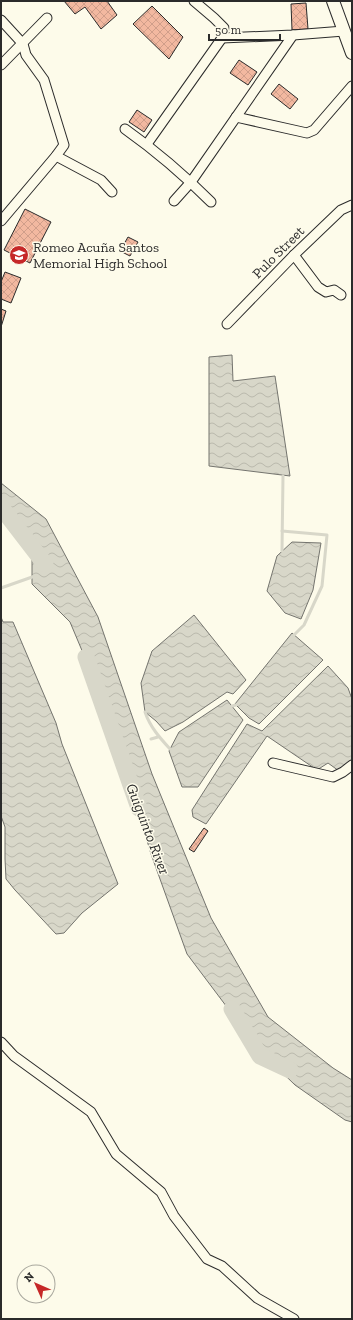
<svg xmlns="http://www.w3.org/2000/svg" width="353" height="1320" font-family="'Zilla Slab',serif">
	<style>
		.water { fill: url(#water-waves); stroke: #74746e }
		.lines { fill: none; stroke-linecap: round; stroke-linejoin: round }
		.stream { stroke: #d8d7c9; stroke-width: 3 }
		.river { stroke: #d8d7c9; stroke-width: 17 }
		.building { fill: url(#building-cross-hatch); stroke: #2b2b2b }
		.minor-casing { stroke: #2b2b2b; stroke-width: 11 }
		.secondary-casing { stroke: #2b2b2b; stroke-width: 14 }
		.minor { stroke: #fdfbea; stroke-width: 9 }
		.secondary { stroke: #fdfbea; stroke-width: 12 }
		.labels { text-anchor: middle; stroke-width: 3; stroke-linejoin: round; paint-order: stroke }
		.poi-label { font-size: 14px; fill: #2b2b2b; stroke: #fdfbea; text-anchor: start }
		.street-label { font-size: 14px; fill: #2b2b2b; stroke: #fdfbea }
		.water-label { font-size: 15px; font-style: italic; fill: #2b2b2b; stroke: #fdfbea }
	</style>
	<defs>
		<pattern id="water-waves" width="16" height="10" patternUnits="userSpaceOnUse"><rect width="16" height="10" fill="#d8d7c9"/><path d="M0 5q4-4 8 0t8 0" fill="none" stroke="#bab9ad"/></pattern>
		<pattern id="building-cross-hatch" width="8" height="8" patternUnits="userSpaceOnUse"><rect width="8" height="8" fill="#f2b8a0"/><path d="M0 0l8 8M0 8l8-8" fill="none" stroke="#d09e8a"/></pattern>
	</defs>
	<rect width="100%" height="100%" fill="#fdfbea"/>
	<g class="water">
		<polygon points="232,355 233,381 275,376 290,476 209,466 209,357"/>
		<polygon points="1,483 46,519 98,617 152,774 211,918 268,1017 333,1068 352,1080 352,1122 345,1120 295,1085 260,1051 187,954 151,854 112,722 70,622 32,584 32,540 1,514"/>
		<polygon points="292,542 321,543 313,590 301,619 285,613 267,591 277,556"/>
		<polygon points="194,615 246,680 233,694 227,692 183,722 165,731 156,721 145,712 141,683 152,651"/>
		<polygon points="1,617 3,622 13,622 56,723 62,744 118,884 82,913 64,933 56,934 15,890 6,879 5,859 5,827 1,816"/>
		<polygon points="292,633 323,660 259,724 249,718 235,704"/>
		<polygon points="328,666 348,688 352,699 352,760 339,771 328,763 317,770 267,736 206,824 193,817 192,810 247,724 262,731"/>
		<polygon points="227,700 243,720 198,787 182,787 169,751 179,732"/>
	</g>
	<g class="lines">
		<g class="stream">
			<polyline points="282,531 327,535 322,586 304,625 294,635"/>
			<polyline points="282,551 283,476"/>
			<polyline points="1,588 35,576"/>
			<polyline points="232,706 236,705"/>
			<path d="M 145,712 C 150,727 160,738 170,749"/>
			<polyline points="151,739 158,737"/>
		</g>
		<g class="river">
			<polyline points="1,507 45,564"/>
			<polyline points="86,657 139,808"/>
			<polyline points="232,1009 260,1056 290,1070"/>
		</g>
	</g>
	<g class="building">
		<polygon points="64,1 107,1 117,15 101,29 85,7 75,14"/>
		<polygon points="306,3 308,29 292,30 291,4"/>
		<polygon points="152,6 183,37 169,59 133,24"/>
		<polygon points="239,60 257,72 248,85 230,73"/>
		<polygon points="279,84 298,99 290,109 271,94"/>
		<polygon points="137,110 152,120 144,132 129,122"/>
		<polygon points="25,209 51,222 30,263 4,250"/>
		<polygon points="128,237 138,242 130,256 120,251"/>
		<polygon points="5,272 21,278 11,303 1,299 1,282"/>
		<polygon points="1,309 6,311 1,327"/>
		<polygon points="204,828 208,831 194,852 189,849"/>
	</g>
	<g class="lines">
		<defs>
			<g id="minor">
				<polyline points="1,20 23,44 26,55 44,80 64,145 56,156 1,221"/>
				<polyline points="222,38 293,35 344,31"/>
				<polyline points="1,65 47,18"/>
				<polyline points="236,117 307,133 314,130 352,86"/>
				<path d="M 125,129 C 156,151 184,175 211,202"/>
				<polyline points="147,144 222,38 224,28 214,18 194,1"/>
				<polyline points="56,156 101,180 112,192"/>
				<polyline points="174,201 191,182 293,35"/>
				<polyline points="294,255 318,287 326,292 334,290 341,295"/>
				<polyline points="227,324 294,255 341,210 352,205"/>
				<polyline points="273,763 333,777 343,772 352,765"/>
				<polyline points="1,1042 14,1056 91,1112 116,1154 161,1192 174,1216 207,1259 222,1266 257,1298 294,1319"/>
			</g>
			<polyline id="secondary" points="333,1 352,53"/>
		</defs>
		<use href="#minor" class="minor-casing"/>
		<use href="#secondary" class="secondary-casing"/>
		<use href="#minor" class="minor"/>
		<use href="#secondary" class="secondary"/>
	</g>
	<defs>
		<symbol id="school-disc" viewBox="-11 -11 22 22"><circle r="9.5" fill="#c62828" stroke="#fdfbea"/><path d="M0-5L7-2L0 1L-7-2ZM-4 1L0 2.5L4 1V4Q0 6-4 4Z" fill="#fff"/></symbol>
	</defs>
	<g fill-rule="evenodd">
		<use href="#school-disc" x="8" y="244" width="22" height="22"/>
	</g>
	<g class="labels">
		<g class="poi-label">
			<text x="33" y="252">Romeo Acuña Santos<tspan x="33" dy="16">Memorial High School</tspan></text>
		</g>
		<g class="street-label">
			<text transform="translate(278 252) rotate(-45)" y="5">Pulo Street</text>
		</g>
		<g class="water-label">
			<text transform="translate(148 829) rotate(69)" y="5">Guiguinto River</text>
		</g>
	</g>
	<rect width="353" height="1320" fill="none" stroke="#2b2b2b" stroke-width="4"/>
	<g transform="translate(36 1284) rotate(315)"><circle r="19" fill="#fdfbea" stroke="#a9a89e"/>
	<path d="M0-3L7 15L0 10L-7 15Z" fill="#c62828"/>
	<text y="-6" font-size="11" font-weight="bold" text-anchor="middle" fill="#2b2b2b">N</text>
	</g>
	<path d="M209 34v6h71v-6" fill="none" stroke="#2b2b2b" stroke-width="2"/>
	<text x="215" y="34" font-size="12" fill="#2b2b2b" stroke="#fdfbea" stroke-width="3" paint-order="stroke">50 m</text>
</svg>
